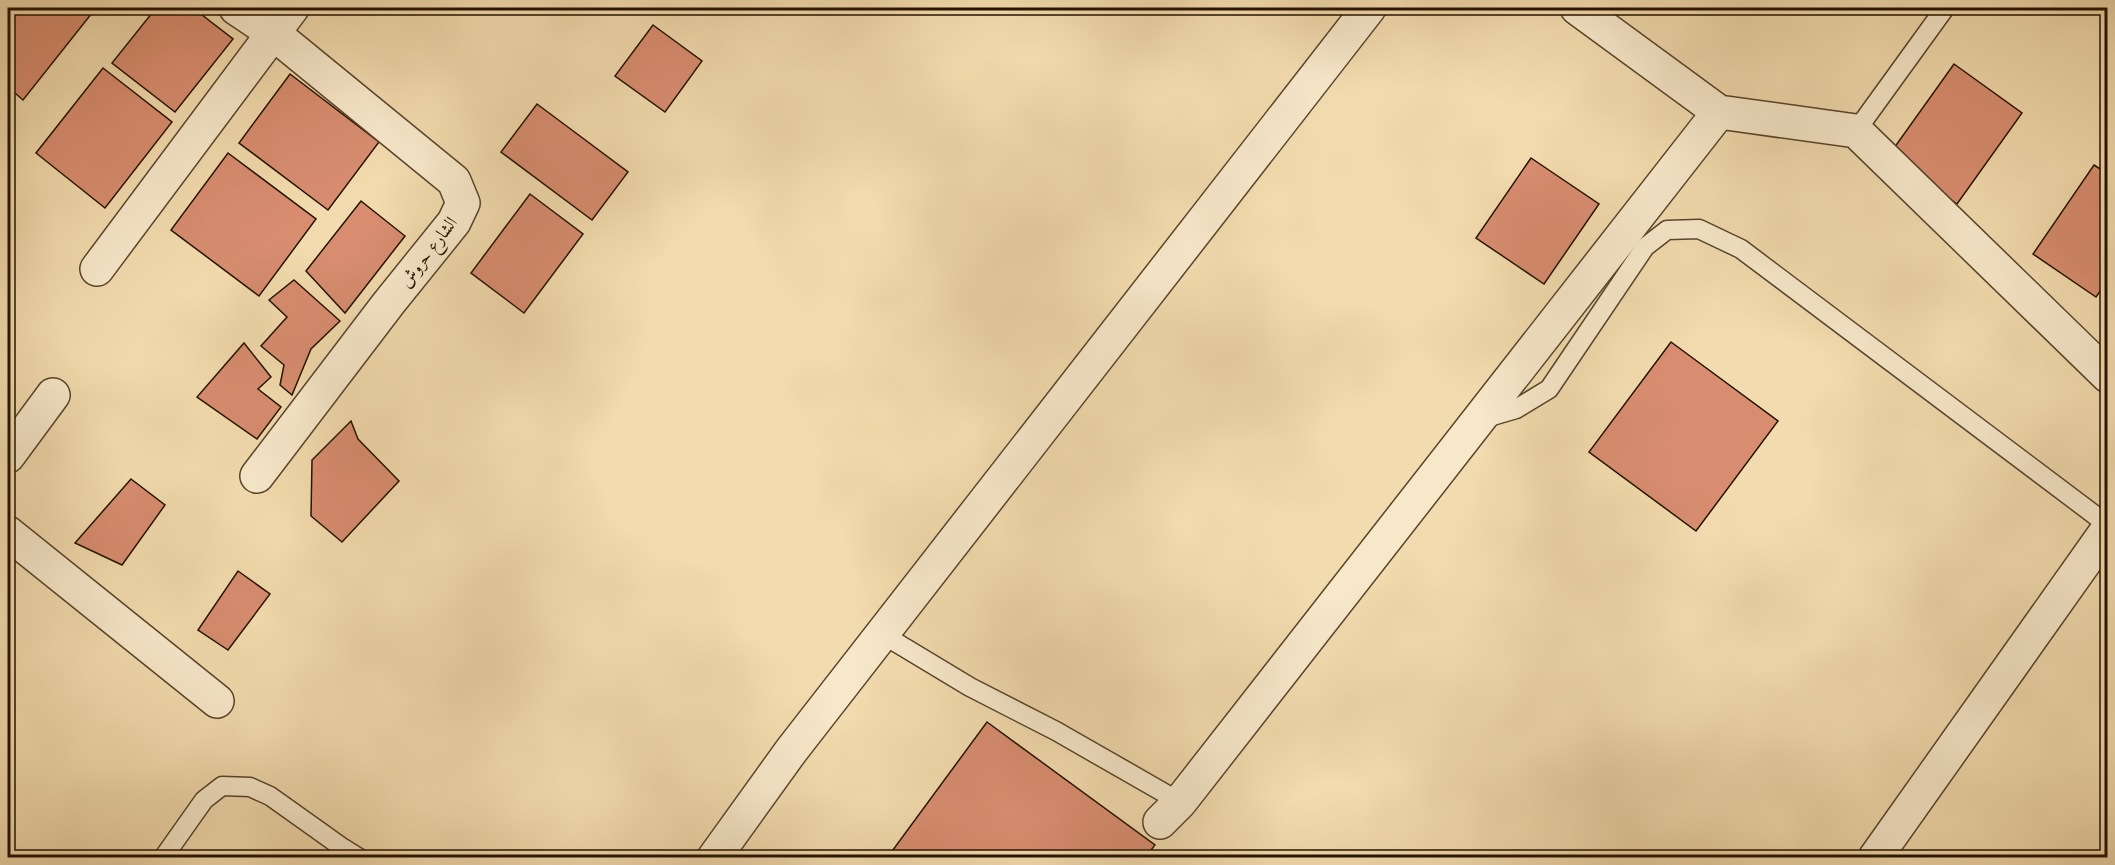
<svg xmlns="http://www.w3.org/2000/svg" width="2115" height="865" font-family="'IM FELL English',Amiri,serif">
	<style>
		.building { fill: #d88d70; stroke: #241201; stroke-width: 1.5 }
		.lines { fill: none; stroke-linecap: round; stroke-linejoin: round }
		.service-casing { stroke: #58442c; stroke-width: 21 }
		.minor-casing { stroke: #58442c; stroke-width: 36 }
		.service { stroke: #f7e8ca; stroke-width: 18 }
		.minor { stroke: #f7e8ca; stroke-width: 33 }
		.labels { text-anchor: middle; stroke-width: 5; stroke-linejoin: round; paint-order: stroke }
		.street-label { font-size: 18px; fill: #241201; stroke: #f7e8ca }
	</style>
	<rect width="100%" height="100%" fill="#f2dbae"/>
	<filter id="stains"><feTurbulence type="fractalNoise" baseFrequency=".00333" numOctaves="4"/><feColorMatrix values="0 0 0 0 .2 0 0 0 0 .09 0 0 0 0 .02 0 0 0 .5 -.17"/></filter>
	<radialGradient id="worn" r=".72"><stop offset=".6" stop-color="#630" stop-opacity="0"/><stop offset="1" stop-color="#630" stop-opacity=".3"/></radialGradient>
	<g class="building">
		<polygon points="8,8 96,8 23,100 8,87"/>
		<polygon points="156,8 193,8 233,39 175,112 112,63"/>
		<polygon points="653,25 702,61 665,112 615,76"/>
		<polygon points="1954,64 2022,113 1957,204 1889,155"/>
		<polygon points="103,68 172,122 105,208 36,153"/>
		<polygon points="290,74 379,142 328,210 239,143"/>
		<polygon points="537,104 628,172 592,220 501,152"/>
		<polygon points="228,153 316,219 259,296 171,230"/>
		<polygon points="1531,158 1599,204 1544,284 1476,238"/>
		<polygon points="2094,165 2108,174 2108,280 2096,297 2033,254"/>
		<polygon points="530,194 583,234 524,313 471,273"/>
		<polygon points="361,201 405,236 345,313 306,271"/>
		<polygon points="294,280 340,321 311,349 292,395 280,385 284,365 261,346 287,317 269,300"/>
		<polygon points="1671,342 1778,421 1696,531 1589,452"/>
		<polygon points="244,343 271,377 258,389 281,407 257,439 197,397"/>
		<polygon points="351,421 358,439 399,481 342,542 311,516 312,460"/>
		<polygon points="131,479 165,505 122,565 75,543"/>
		<polygon points="238,571 270,594 228,650 198,630"/>
		<polygon points="987,722 1155,845 1145,858 887,858"/>
	</g>
	<g class="lines">
		<defs>
			<g id="service">
				<polyline points="1856,131 1945,8"/>
				<polyline points="1482,419 1516,409 1549,389 1645,247 1667,230 1699,229 1741,249 2108,525"/>
				<polyline points="882,634 970,687 1056,731 1180,802"/>
				<polyline points="163,858 204,800 222,786 250,787 270,796 343,848 359,858"/>
			</g>
			<g id="minor">
				<polyline points="236,8 273,33 454,181 463,203 454,222 388,304 257,476"/>
				<polyline points="1577,8 1719,112 1856,131 2108,376"/>
				<polyline points="97,269 292,8"/>
				<polyline points="8,456 53,395"/>
				<polyline points="8,533 217,701"/>
				<polyline points="1160,822 1180,802 1719,112"/>
				<polyline points="714,858 791,751 1369,8"/>
				<polyline points="1875,858 2108,529"/>
			</g>
		</defs>
		<use href="#service" class="service-casing"/>
		<use href="#minor" class="minor-casing"/>
		<use href="#service" class="service"/>
		<use href="#minor" class="minor"/>
	</g>
	<g class="labels">
		<g class="street-label">
			<text transform="translate(428 252) rotate(-53)" y="6">الشارع حروش</text>
		</g>
	</g>
	<rect width="2115" height="865" fill="none" stroke="#f2dbae" stroke-width="30"/>
	<rect x="9" y="9" width="2097" height="847" fill="none" stroke="#241201" stroke-width="3"/>
	<rect x="15" y="15" width="2085" height="835" fill="none" stroke="#241201" stroke-width="1.5"/>
	<rect width="100%" height="100%" filter="url(#stains)"/>
	<rect width="100%" height="100%" fill="url(#worn)"/>
</svg>
